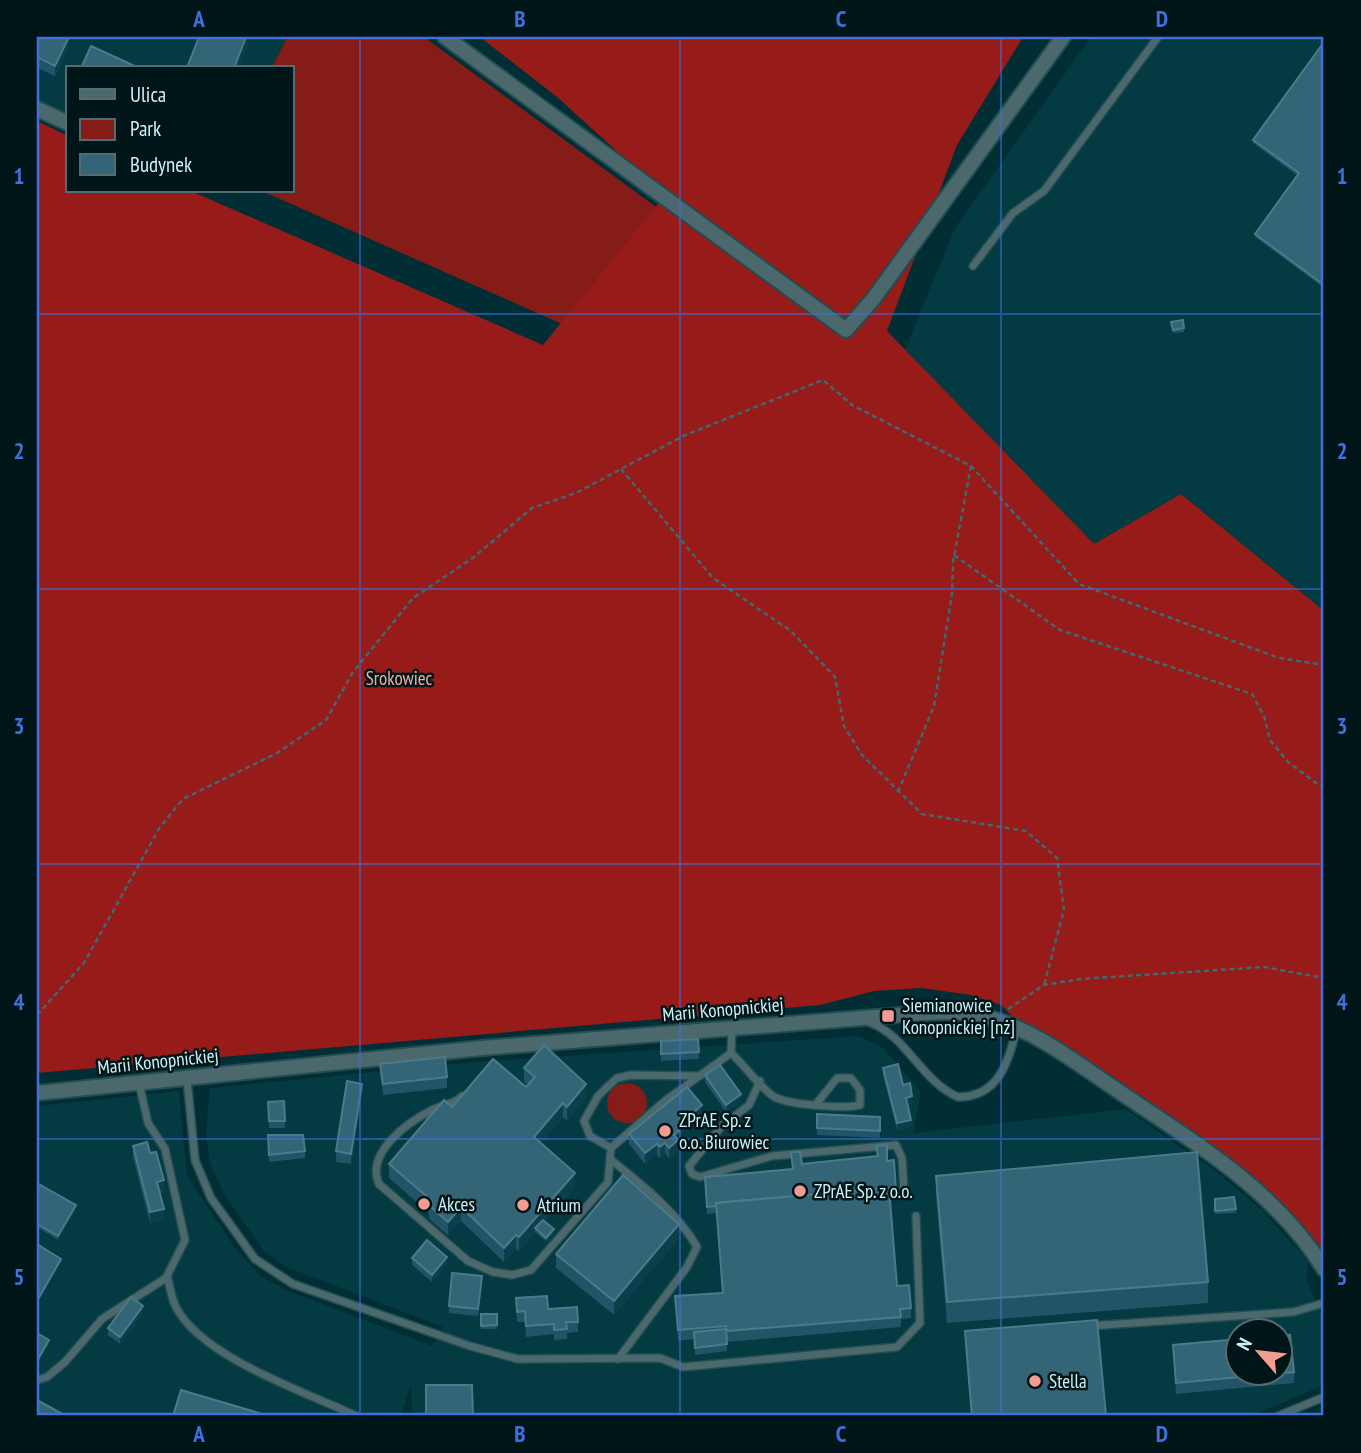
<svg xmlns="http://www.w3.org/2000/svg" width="1361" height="1453" font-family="'PT Sans Narrow',sans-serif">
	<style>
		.built { fill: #043a41; fill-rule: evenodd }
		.green { fill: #861c18 }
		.forest { fill: #961b19 }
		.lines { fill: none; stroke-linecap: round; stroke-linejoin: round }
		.lane-casing { stroke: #214d53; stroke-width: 10 }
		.street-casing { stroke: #214d53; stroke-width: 18 }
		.path { stroke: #3f6a70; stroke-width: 2.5; stroke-dasharray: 5 3.5; stroke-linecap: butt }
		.lane { stroke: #4b686d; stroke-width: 7 }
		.street { stroke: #4b686d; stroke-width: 14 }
		.wall { fill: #215466 }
		.shaded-wall { fill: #0c3e4b }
		.building { fill: #336576; stroke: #4b7b8a; stroke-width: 2 }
		.grid { fill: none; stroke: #406fde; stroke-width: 2; stroke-opacity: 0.55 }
		.poi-dot { fill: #f59c91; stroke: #001518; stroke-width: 2.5 }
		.labels { text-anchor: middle; stroke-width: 5; stroke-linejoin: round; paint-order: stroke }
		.park-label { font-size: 19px; fill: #efb0a7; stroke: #001518 }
		.poi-label { font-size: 19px; fill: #ccf1f7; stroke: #001518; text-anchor: start }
		.street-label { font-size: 19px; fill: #ccf1f7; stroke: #001518 }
		.neatline { fill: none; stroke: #406fde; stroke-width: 2.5 }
		.grid-label { font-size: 23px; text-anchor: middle; font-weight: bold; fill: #406fde }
	</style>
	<rect width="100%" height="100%" fill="#012e34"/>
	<g class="built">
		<polygon points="37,37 287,37 272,68 68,68 68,118 37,104"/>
		<polygon points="1091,37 1324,37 1324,611 1181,494 1094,544 905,350 955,228"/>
		<path d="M 859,1036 L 883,1048 L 921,1092 L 913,1133 L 1126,1109 L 1217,1172 L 1262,1210 L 1308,1261 L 1307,1282 L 1324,1320 L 1324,1385 L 1251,1416 L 412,1416 L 411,1384 L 401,1416 L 37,1416 L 37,1106 L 179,1091 L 187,1176 L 236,1249 L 261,1276 L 286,1290 L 432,1346 L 443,1327 L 286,1267 L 264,1251 L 224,1194 L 210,1164 L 206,1133 L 210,1088 L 475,1062 ZM 1238,1330 L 1280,1330 L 1280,1372 L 1238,1372 Z"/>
	</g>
	<g class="green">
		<polygon points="287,37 424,37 656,207 562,324 262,191 292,191 292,68 272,68"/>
		<circle cx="627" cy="1103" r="20"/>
	</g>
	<polygon class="forest" points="480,37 1023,37 957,145 887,331 1094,544 1181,494 1324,611 1324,1250 1244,1179 1027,1031 1001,1005 971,995 921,988 874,991 820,1005 37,1073 37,121 68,136 68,191 191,191 543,345 665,195 557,97"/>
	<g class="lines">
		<defs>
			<g id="lane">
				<polyline points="973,266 1013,213 1044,191 1158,37"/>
				<path d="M 869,1022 C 907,1036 921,1081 958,1097 C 999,1097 1008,1062 1017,1028"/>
				<path d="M 731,1053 C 744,1065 760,1087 773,1096 C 787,1105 844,1109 860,1105 L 860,1090 L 851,1078 L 837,1078 L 817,1103"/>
				<polyline points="187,1079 195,1160 211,1198 255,1259 293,1284 470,1346 518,1359 660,1358 683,1367 897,1347 920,1323 916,1216"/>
				<polyline points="760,1081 749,1105 722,1126 689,1166 692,1174 700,1177 772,1156 896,1145 902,1158 904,1192"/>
				<path d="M 462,1096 C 455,1104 442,1105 432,1110 C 408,1122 365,1153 379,1184 L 468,1261 L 493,1272 L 512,1275 L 531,1270 L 608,1182 L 611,1148 L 666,1100 L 731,1053 L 732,1028"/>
				<polyline points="611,1148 590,1136 584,1121 598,1096 617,1078 631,1075 700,1076"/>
				<path d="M 610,1159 C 641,1184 677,1212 697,1247 L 687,1267 L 618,1359"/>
				<path d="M 167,1276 C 170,1285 171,1298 176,1307 C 201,1357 307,1393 357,1416"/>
				<polyline points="1089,1326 1293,1312 1324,1303"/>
				<polyline points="37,1380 47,1377 65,1362 102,1319 166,1278 185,1240 165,1149 148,1123 139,1083"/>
				<polyline points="1278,1416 1324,1397"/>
			</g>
			<g id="street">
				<polyline points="445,37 846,330 874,298 1063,37"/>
				<polyline points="37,109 68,123"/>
				<path d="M 37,1093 L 482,1048 L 888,1016 C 924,1013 959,1008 994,1019 C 1039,1033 1078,1064 1117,1090 C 1193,1142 1275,1189 1324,1269"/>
			</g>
		</defs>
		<use href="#lane" class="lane-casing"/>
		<use href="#street" class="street-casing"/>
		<g class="path">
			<polyline points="621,469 713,578 791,631 835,677 844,726 862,755 922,814 1026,831 1057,858 1064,910 1044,985"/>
			<polyline points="954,555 1060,630 1252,694 1264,716 1270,740 1288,762 1324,789"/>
			<polyline points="898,792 934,706 952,594 953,562 971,466"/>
			<polyline points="1008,1009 1044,985 1080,979 1264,967 1324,978"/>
			<polyline points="37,1015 84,963 160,827 183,799 277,753 326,720 353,672 413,598 474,557 532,508 576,493 683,436 823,380 852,405 971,466 1079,584 1279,658 1324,665"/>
		</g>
		<use href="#lane" class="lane"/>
		<use href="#street" class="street"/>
	</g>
	<g class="wall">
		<polygon points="37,37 68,49 55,76 37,68"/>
		<polygon points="1324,42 1324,288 1255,237 1255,234 1298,176 1253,143 1253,140"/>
		<polygon points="1183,320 1184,332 1173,333 1171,322"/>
		<polygon points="698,1039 699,1059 661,1061 661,1041"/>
		<polygon points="380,1064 447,1077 447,1088 383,1095 380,1074"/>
		<polygon points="524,1068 586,1098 567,1121 563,1117 541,1143 575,1187 545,1221 554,1233 546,1241 535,1232 519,1251 516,1249 504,1262 461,1221 448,1235 429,1219 429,1213 389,1178 389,1164 452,1107 526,1087 528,1085 524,1082"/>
		<polygon points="883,1068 903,1085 912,1104 907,1105 911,1127 897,1130 883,1075"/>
		<polygon points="705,1075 741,1101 726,1112 705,1082"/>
		<polygon points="362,1094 351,1164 336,1162 336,1151"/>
		<polygon points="284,1101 285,1128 269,1128 268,1102"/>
		<polygon points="817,1114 880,1117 880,1138 817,1135"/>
		<polygon points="702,1116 679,1135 678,1151 669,1158 665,1153 660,1158 657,1155 645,1164 629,1144 629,1134"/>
		<polygon points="268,1135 305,1151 305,1158 269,1162"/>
		<polygon points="133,1146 150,1153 164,1191 160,1192 164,1219 150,1223 133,1157"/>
		<polygon points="876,1146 887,1161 896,1191 896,1198 890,1198 897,1286 911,1308 911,1318 901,1319 901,1327 727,1342 727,1351 695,1355 694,1339 678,1341 675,1296 722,1293 716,1213 707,1214 705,1184 792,1169 791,1152 802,1164 877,1156"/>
		<polygon points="936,1176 1208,1282 1208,1303 947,1323 936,1196"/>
		<polygon points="37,1183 76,1209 58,1240 37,1227"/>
		<polygon points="1234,1197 1236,1213 1215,1214 1215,1199"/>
		<polygon points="679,1238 614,1315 556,1268 556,1254"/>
		<polygon points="412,1258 447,1264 432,1282 412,1265"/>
		<polygon points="482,1283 478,1316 449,1313 449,1306"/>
		<polygon points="516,1298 548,1309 578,1322 578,1332 567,1333 567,1339 554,1340 554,1334 526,1337 525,1322 517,1322"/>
		<polygon points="143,1313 120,1344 108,1335 108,1328"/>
		<rect x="481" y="1314" width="16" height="15"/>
		<polygon points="965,1331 1106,1416 971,1416 965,1345"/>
		<polygon points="1173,1345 1294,1372 1294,1383 1176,1394"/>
	</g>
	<g class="shaded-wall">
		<polygon points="246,37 251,37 239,68 234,68"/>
		<polygon points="68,39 68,49 55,76 55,66"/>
		<polygon points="362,1084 362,1094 351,1164 351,1154"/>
		<polygon points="586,1084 586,1098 567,1121 567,1107"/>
		<polygon points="741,1094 741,1101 726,1112 726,1105"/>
		<polygon points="912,1096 912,1104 906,1105 906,1098"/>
		<polygon points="563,1103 563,1117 534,1151 534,1137"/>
		<polygon points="702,1105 702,1116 679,1135 678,1151 669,1158 669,1148 677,1127"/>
		<polygon points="911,1120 911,1127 897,1130 897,1123"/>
		<polygon points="665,1143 665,1153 660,1158 660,1147"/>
		<polygon points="657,1144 657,1155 645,1164 645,1153"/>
		<polygon points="575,1173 575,1187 537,1230 535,1228 535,1232 519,1251 519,1237"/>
		<polygon points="164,1180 164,1191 157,1192 157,1182"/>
		<polygon points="76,1205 76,1209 58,1240 58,1236"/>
		<polygon points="461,1207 461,1221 448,1235 448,1222"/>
		<polygon points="164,1209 164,1219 150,1223 150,1212"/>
		<polygon points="679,1224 679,1238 614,1315 614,1301"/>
		<polygon points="554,1229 554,1233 546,1241 546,1238"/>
		<polygon points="516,1235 516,1249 504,1262 504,1248"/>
		<polygon points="447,1257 447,1264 432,1282 432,1275"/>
		<polygon points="61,1259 61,1263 37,1305 37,1301"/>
		<polygon points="143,1306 143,1313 120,1344 120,1337"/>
		<polygon points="49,1340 49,1343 37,1364 37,1361"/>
	</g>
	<g class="building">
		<polygon points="37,37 64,37 68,39 55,66 37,57"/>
		<polygon points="199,37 246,37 234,68 195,68 188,65"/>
		<polygon points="1324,42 1324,285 1255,234 1299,173 1253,140"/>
		<polygon points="91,46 139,68 81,68"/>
		<polygon points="1183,320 1184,328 1173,330 1171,322"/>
		<polygon points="698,1039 699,1052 661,1054 661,1041"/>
		<polygon points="544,1045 586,1084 567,1107 563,1103 534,1137 575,1173 519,1237 516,1235 504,1248 461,1207 448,1222 429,1205 432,1201 389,1164 444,1100 452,1107 493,1059 526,1087 535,1077 524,1068"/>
		<polygon points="445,1057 447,1077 383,1084 380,1064"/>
		<polygon points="898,1064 903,1085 910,1083 912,1096 906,1098 911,1120 897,1123 883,1068"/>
		<polygon points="720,1065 741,1094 726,1105 705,1075"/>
		<polygon points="347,1081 362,1084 351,1154 336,1151"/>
		<polygon points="687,1087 702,1105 677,1127 679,1131 674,1135 678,1140 669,1148 665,1143 660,1147 657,1144 645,1153 629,1134"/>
		<polygon points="284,1101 285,1121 269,1121 268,1102"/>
		<polygon points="817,1114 880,1117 880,1131 817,1128"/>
		<polygon points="268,1135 303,1135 305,1151 269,1155"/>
		<polygon points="147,1142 150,1153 156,1152 164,1180 157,1182 164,1209 150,1212 133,1146"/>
		<polygon points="887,1145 887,1161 894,1160 896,1191 889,1191 889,1188 716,1203 717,1206 707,1207 705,1177 793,1169 791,1152 800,1152 802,1164 878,1156 876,1146"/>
		<polygon points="1197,1152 1208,1282 947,1302 936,1176"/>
		<polygon points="623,1175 679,1224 614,1301 556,1254"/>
		<polygon points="37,1183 76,1205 58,1236 37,1224"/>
		<polygon points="889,1188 897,1286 909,1285 911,1308 900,1309 901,1317 727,1331 726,1326 678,1330 675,1296 723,1293 716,1203"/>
		<polygon points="1234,1197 1236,1209 1215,1211 1215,1199"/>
		<polygon points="543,1220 554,1229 546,1238 535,1228"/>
		<polygon points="427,1240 447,1257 432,1275 412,1258"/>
		<polygon points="37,1244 61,1259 37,1301"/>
		<polygon points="452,1273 482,1276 478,1309 449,1306"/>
		<polygon points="547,1296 548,1309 577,1307 578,1322 566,1322 567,1329 554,1330 554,1324 526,1326 525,1311 517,1312 516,1298"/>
		<polygon points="131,1297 143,1306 120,1337 108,1328"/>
		<polygon points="481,1314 497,1314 497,1325 481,1326"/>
		<polygon points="1097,1320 1106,1416 972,1416 965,1331"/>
		<polygon points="726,1329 727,1344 695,1348 694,1332"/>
		<polygon points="37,1333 49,1340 37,1361"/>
		<polygon points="1280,1335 1290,1335 1294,1372 1176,1383 1173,1345 1238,1339 1238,1373 1280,1373"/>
		<polygon points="426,1385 472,1385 473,1416 426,1416"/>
		<polygon points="181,1390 269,1416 173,1416"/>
		<polygon points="37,1400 66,1416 37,1416"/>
	</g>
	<path class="grid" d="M 360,37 L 360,1416M 680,37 L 680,1416M 1001,37 L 1001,1416M 37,314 L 1324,314M 37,589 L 1324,589M 37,864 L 1324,864M 37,1139 L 1324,1139"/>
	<g class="poi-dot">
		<rect x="881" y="1009" width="14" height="14" rx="3.5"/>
		<circle cx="665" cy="1131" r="7"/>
		<circle cx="800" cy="1191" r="7"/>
		<circle cx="424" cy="1204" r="7"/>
		<circle cx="523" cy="1205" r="7"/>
		<circle cx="1035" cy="1381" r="7"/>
	</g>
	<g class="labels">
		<g class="park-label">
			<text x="399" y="685">Srokowiec</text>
		</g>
		<g class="poi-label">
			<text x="902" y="1012">Siemianowice<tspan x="902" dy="22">Konopnickiej [nż]</tspan></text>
			<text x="679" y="1127">ZPrAE Sp. z<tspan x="679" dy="22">o.o. Biurowiec</tspan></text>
			<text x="814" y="1198">ZPrAE Sp. z o.o.</text>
			<text x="438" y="1211">Akces</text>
			<text x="537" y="1212">Atrium</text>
			<text x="1049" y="1388">Stella</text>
		</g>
		<g class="street-label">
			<text transform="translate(723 1009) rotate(-5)" y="7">Marii Konopnickiej</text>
			<text transform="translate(158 1061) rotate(-6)" y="7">Marii Konopnickiej</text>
		</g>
	</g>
	<rect width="1361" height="1453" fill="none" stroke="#001518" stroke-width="77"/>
	<rect x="66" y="66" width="228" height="126" fill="#001518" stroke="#526d71" stroke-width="2"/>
	<rect x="80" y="89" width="35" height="10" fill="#4b686d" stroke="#526d71" stroke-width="2"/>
	<text x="130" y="102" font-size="21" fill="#ccf1f7">Ulica</text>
	<rect x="80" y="119" width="35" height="21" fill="#861c18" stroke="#526d71" stroke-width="2"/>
	<text x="130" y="136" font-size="21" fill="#ccf1f7">Park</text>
	<rect x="80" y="154" width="35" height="21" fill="#336576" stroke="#526d71" stroke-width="2"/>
	<text x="130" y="172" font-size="21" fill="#ccf1f7">Budynek</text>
	<g transform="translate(1259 1352) rotate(298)"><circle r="33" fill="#001518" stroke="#526d71" stroke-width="2"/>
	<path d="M0-5L12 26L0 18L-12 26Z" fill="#f59c91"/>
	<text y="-10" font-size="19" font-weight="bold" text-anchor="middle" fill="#ccf1f7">N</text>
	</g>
	<rect x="38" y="38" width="1284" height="1376" class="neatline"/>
	<g class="grid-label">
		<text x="199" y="27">A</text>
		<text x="520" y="27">B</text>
		<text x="841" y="27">C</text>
		<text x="1162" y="27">D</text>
		<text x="19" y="184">1</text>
		<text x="1342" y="184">1</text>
		<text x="19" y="459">2</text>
		<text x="1342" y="459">2</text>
		<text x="19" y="734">3</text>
		<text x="1342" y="734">3</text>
		<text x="19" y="1010">4</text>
		<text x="1342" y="1010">4</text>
		<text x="19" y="1285">5</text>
		<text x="1342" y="1285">5</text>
		<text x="199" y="1442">A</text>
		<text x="520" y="1442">B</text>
		<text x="841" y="1442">C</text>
		<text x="1162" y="1442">D</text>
	</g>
</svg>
